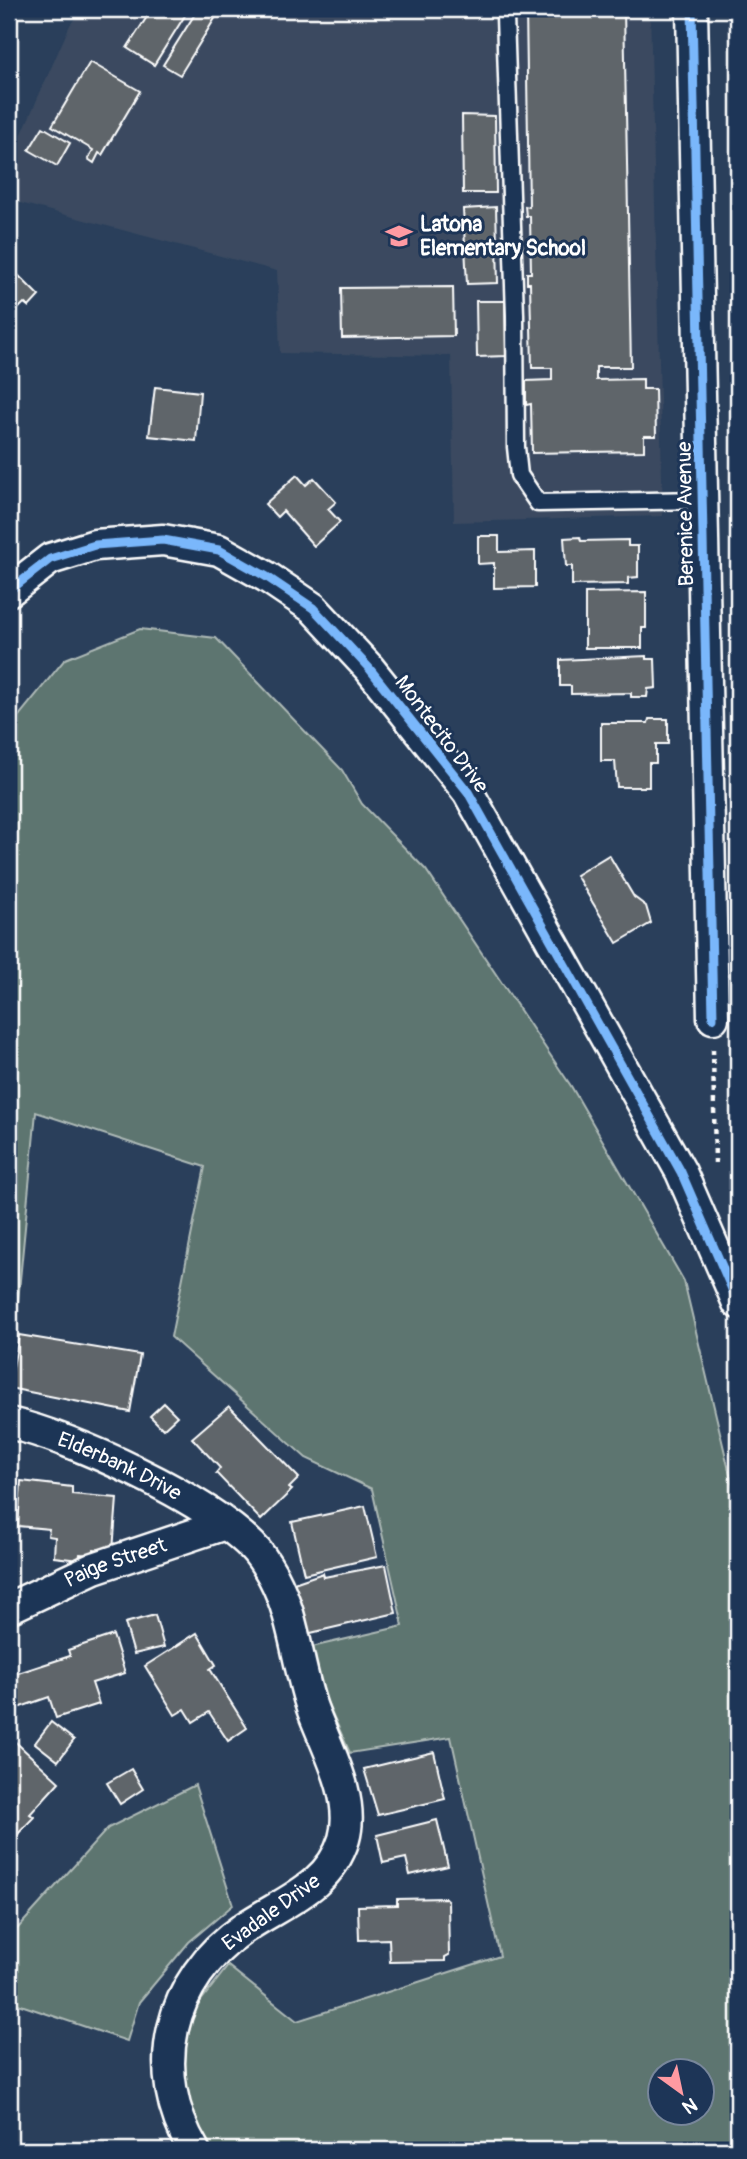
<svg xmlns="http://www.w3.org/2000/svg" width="747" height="2159" font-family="Pangolin,sans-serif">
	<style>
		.built { fill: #3a4a60 }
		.green { fill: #5d746f; stroke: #aebab7; stroke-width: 2; fill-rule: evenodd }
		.building { fill: #5f656a; stroke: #fff; stroke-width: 2 }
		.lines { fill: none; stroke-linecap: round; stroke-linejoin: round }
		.lane-casing { stroke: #fff; stroke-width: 21 }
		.street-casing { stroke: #fff; stroke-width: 35 }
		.path { stroke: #fff; stroke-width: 4.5; stroke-dasharray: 5 5; stroke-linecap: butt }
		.lane { stroke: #1d3557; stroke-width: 16 }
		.street { stroke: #1d3557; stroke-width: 30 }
		.cycleway-casing { stroke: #1d3557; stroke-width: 13 }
		.cycleway { stroke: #7ab7fb; stroke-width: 9 }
		.labels { text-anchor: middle; stroke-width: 6; stroke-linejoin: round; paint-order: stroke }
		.poi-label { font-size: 21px; font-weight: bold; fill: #fff; stroke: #1d3557; text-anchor: start }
		.street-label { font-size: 21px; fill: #fff; stroke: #1d3557 }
	</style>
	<rect width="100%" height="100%" fill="#2a3f5b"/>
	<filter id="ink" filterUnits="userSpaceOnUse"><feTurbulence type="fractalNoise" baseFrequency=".0143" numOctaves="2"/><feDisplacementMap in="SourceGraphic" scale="14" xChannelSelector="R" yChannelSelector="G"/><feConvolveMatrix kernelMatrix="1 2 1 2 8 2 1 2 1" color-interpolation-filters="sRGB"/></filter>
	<g filter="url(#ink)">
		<polygon class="built" points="82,9 650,9 663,516 454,522 451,356 280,353 277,271 9,200 9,163 70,25"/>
		<g class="green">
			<path d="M 140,629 L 216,638 L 342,770 L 362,804 L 426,870 L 571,1086 L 684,1281 L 738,1508 L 738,2150 L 211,2150 L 178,2082 L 183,2024 L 228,1966 L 297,2021 L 500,1956 L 451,1737 L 350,1753 L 303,1649 L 403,1626 L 372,1489 L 306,1458 L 171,1337 L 205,1167 L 36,1112 L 18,1301 L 9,1300 L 9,728 L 65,659 ZM 660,2072 L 702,2072 L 702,2114 L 660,2114 Z"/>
			<polygon points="195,1785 233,1905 189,1942 139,2002 127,2041 9,2001 9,1938 108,1828"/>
		</g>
		<g class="building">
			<polygon points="152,9 189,9 154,65 127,48"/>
			<polygon points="198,9 206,9 217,15 180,75 163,65"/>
			<polygon points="526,9 624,9 631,367 596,367 596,380 643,379 643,389 655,389 656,436 644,436 644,451 532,453 531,404 526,405 526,381 552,380 552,368 532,368 530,283 527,283 527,273 531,273 530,216 526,216 525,206 529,207"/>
			<polygon points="90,62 140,91 102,155 99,153 94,163 88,159 93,150 52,126"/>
			<polygon points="462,115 495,116 496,193 463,193"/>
			<polygon points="43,127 70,143 57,166 29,150"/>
			<polygon points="496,207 498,283 467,284 463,209"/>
			<polygon points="9,266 39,296 29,307 24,303 15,312 9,307"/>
			<polygon points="453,287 454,336 342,338 341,288"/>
			<polygon points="476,301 505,301 506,356 477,357"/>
			<polygon points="155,387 200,392 196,441 149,436"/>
			<polygon points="297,475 306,485 314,478 336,502 328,509 340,522 314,546 283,511 277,517 265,504"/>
			<polygon points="478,536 499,536 499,552 535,551 535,587 494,588 494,563 478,564"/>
			<polygon points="580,537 581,541 628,540 628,546 638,546 638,577 628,578 628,584 572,585 572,566 566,566 564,538"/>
			<polygon points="646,592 646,628 642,628 642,648 585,648 585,593"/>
			<polygon points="646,656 646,659 655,659 656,688 648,689 647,697 631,697 631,693 571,694 571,686 560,686 560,660"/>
			<polygon points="649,719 668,719 668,744 656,744 656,763 649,763 649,787 617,787 615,761 601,761 601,723 648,723"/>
			<polygon points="609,855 634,897 646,906 651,923 617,943 576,875"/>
			<polygon points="19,1335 140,1355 130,1412 9,1388"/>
			<polygon points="164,1403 177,1416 163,1429 150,1416"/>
			<polygon points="229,1406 299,1478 289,1488 292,1490 261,1520 216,1473 220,1468 192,1438"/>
			<polygon points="21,1481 72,1487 72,1494 117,1498 113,1551 94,1549 93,1555 80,1554 79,1560 54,1557 55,1537 48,1536 49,1529 18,1526"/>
			<polygon points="365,1506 377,1557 304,1574 292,1522"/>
			<polygon points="386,1565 396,1613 302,1635 291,1584 323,1573 324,1577"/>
			<polygon points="155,1615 164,1647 134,1654 125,1623"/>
			<polygon points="197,1633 216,1665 210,1669 247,1728 228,1741 209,1712 193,1722 185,1709 175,1715 145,1666"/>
			<polygon points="113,1635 125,1673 92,1683 99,1704 56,1718 49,1697 15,1709 9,1691 9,1676 70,1656 68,1650"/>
			<polygon points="51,1722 74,1740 58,1761 35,1743"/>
			<polygon points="9,1736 59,1782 30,1814 34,1817 15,1837 9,1831"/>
			<polygon points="434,1752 445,1799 378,1815 364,1769"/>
			<polygon points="131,1769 143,1789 120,1804 107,1783"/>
			<polygon points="437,1820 448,1866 410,1875 406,1858 383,1863 377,1835"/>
			<polygon points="445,1898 448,1901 449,1955 445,1957 445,1961 390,1962 389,1939 359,1940 358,1906 397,1905 397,1899"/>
		</g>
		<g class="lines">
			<defs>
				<polyline id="lane" points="508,9 505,16 515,315 516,447 519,475 538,503 703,500"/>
				<g id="street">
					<polyline points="692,9 713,1018"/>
					<polyline points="9,591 50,559 95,545 163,540 219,550 267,577 313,608 369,668 468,792 681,1172 738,1303"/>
					<path id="s1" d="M 9,1423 C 75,1438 204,1498 252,1546 C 260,1554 268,1567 273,1576 C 295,1617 297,1665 312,1708 C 326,1747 356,1797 344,1839 C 329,1888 282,1902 244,1928 C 168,1980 147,2071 194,2150"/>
					<path id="s2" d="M 9,1608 L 94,1568 L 225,1524"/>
				</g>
			</defs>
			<use href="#lane" class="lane-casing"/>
			<use href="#street" class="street-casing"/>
			<polyline class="path" points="713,1049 715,1163"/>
			<use href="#lane" class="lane"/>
			<use href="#street" class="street"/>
			<defs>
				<g id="cycleway">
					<polyline points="692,9 713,1018"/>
					<polyline points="9,591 50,559 95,545 163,540 219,550 267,577 313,608 369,668 468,792 681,1172 738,1303"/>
				</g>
			</defs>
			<use href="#cycleway" class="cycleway-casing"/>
			<use href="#cycleway" class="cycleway"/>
		</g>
	</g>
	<defs>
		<symbol id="school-bare" viewBox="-9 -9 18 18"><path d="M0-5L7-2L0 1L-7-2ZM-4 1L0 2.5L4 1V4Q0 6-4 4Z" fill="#ff9aa2" stroke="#1d3557" stroke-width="2.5" paint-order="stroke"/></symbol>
	</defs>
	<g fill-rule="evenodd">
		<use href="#school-bare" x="380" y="217" width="38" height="38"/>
	</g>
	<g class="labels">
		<g class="poi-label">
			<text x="420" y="231">Latona<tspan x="420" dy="24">Elementary School</tspan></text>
		</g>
		<g class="street-label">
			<text transform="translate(685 514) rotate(-91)" y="7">Berenice Avenue</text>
			<text transform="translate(442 734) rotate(53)" y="7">Montecito Drive</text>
			<text dy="7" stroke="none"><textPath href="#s1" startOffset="119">Elderbank Drive</textPath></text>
			<text dy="7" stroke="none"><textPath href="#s2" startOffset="116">Paige Street</textPath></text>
			<text transform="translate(271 1912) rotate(-36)" y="7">Evadale Drive</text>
		</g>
	</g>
	<rect width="747" height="2159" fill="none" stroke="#1d3557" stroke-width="35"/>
	<rect x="18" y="18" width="712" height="2124" fill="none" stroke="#fff" stroke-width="2.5" filter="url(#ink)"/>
	<g transform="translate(681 2092) rotate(147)"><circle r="33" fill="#1d3557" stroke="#77869a" stroke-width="2"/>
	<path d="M0-5L12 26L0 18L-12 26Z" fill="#ff9aa2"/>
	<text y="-10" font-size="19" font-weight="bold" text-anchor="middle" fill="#ffffff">N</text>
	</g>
</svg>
